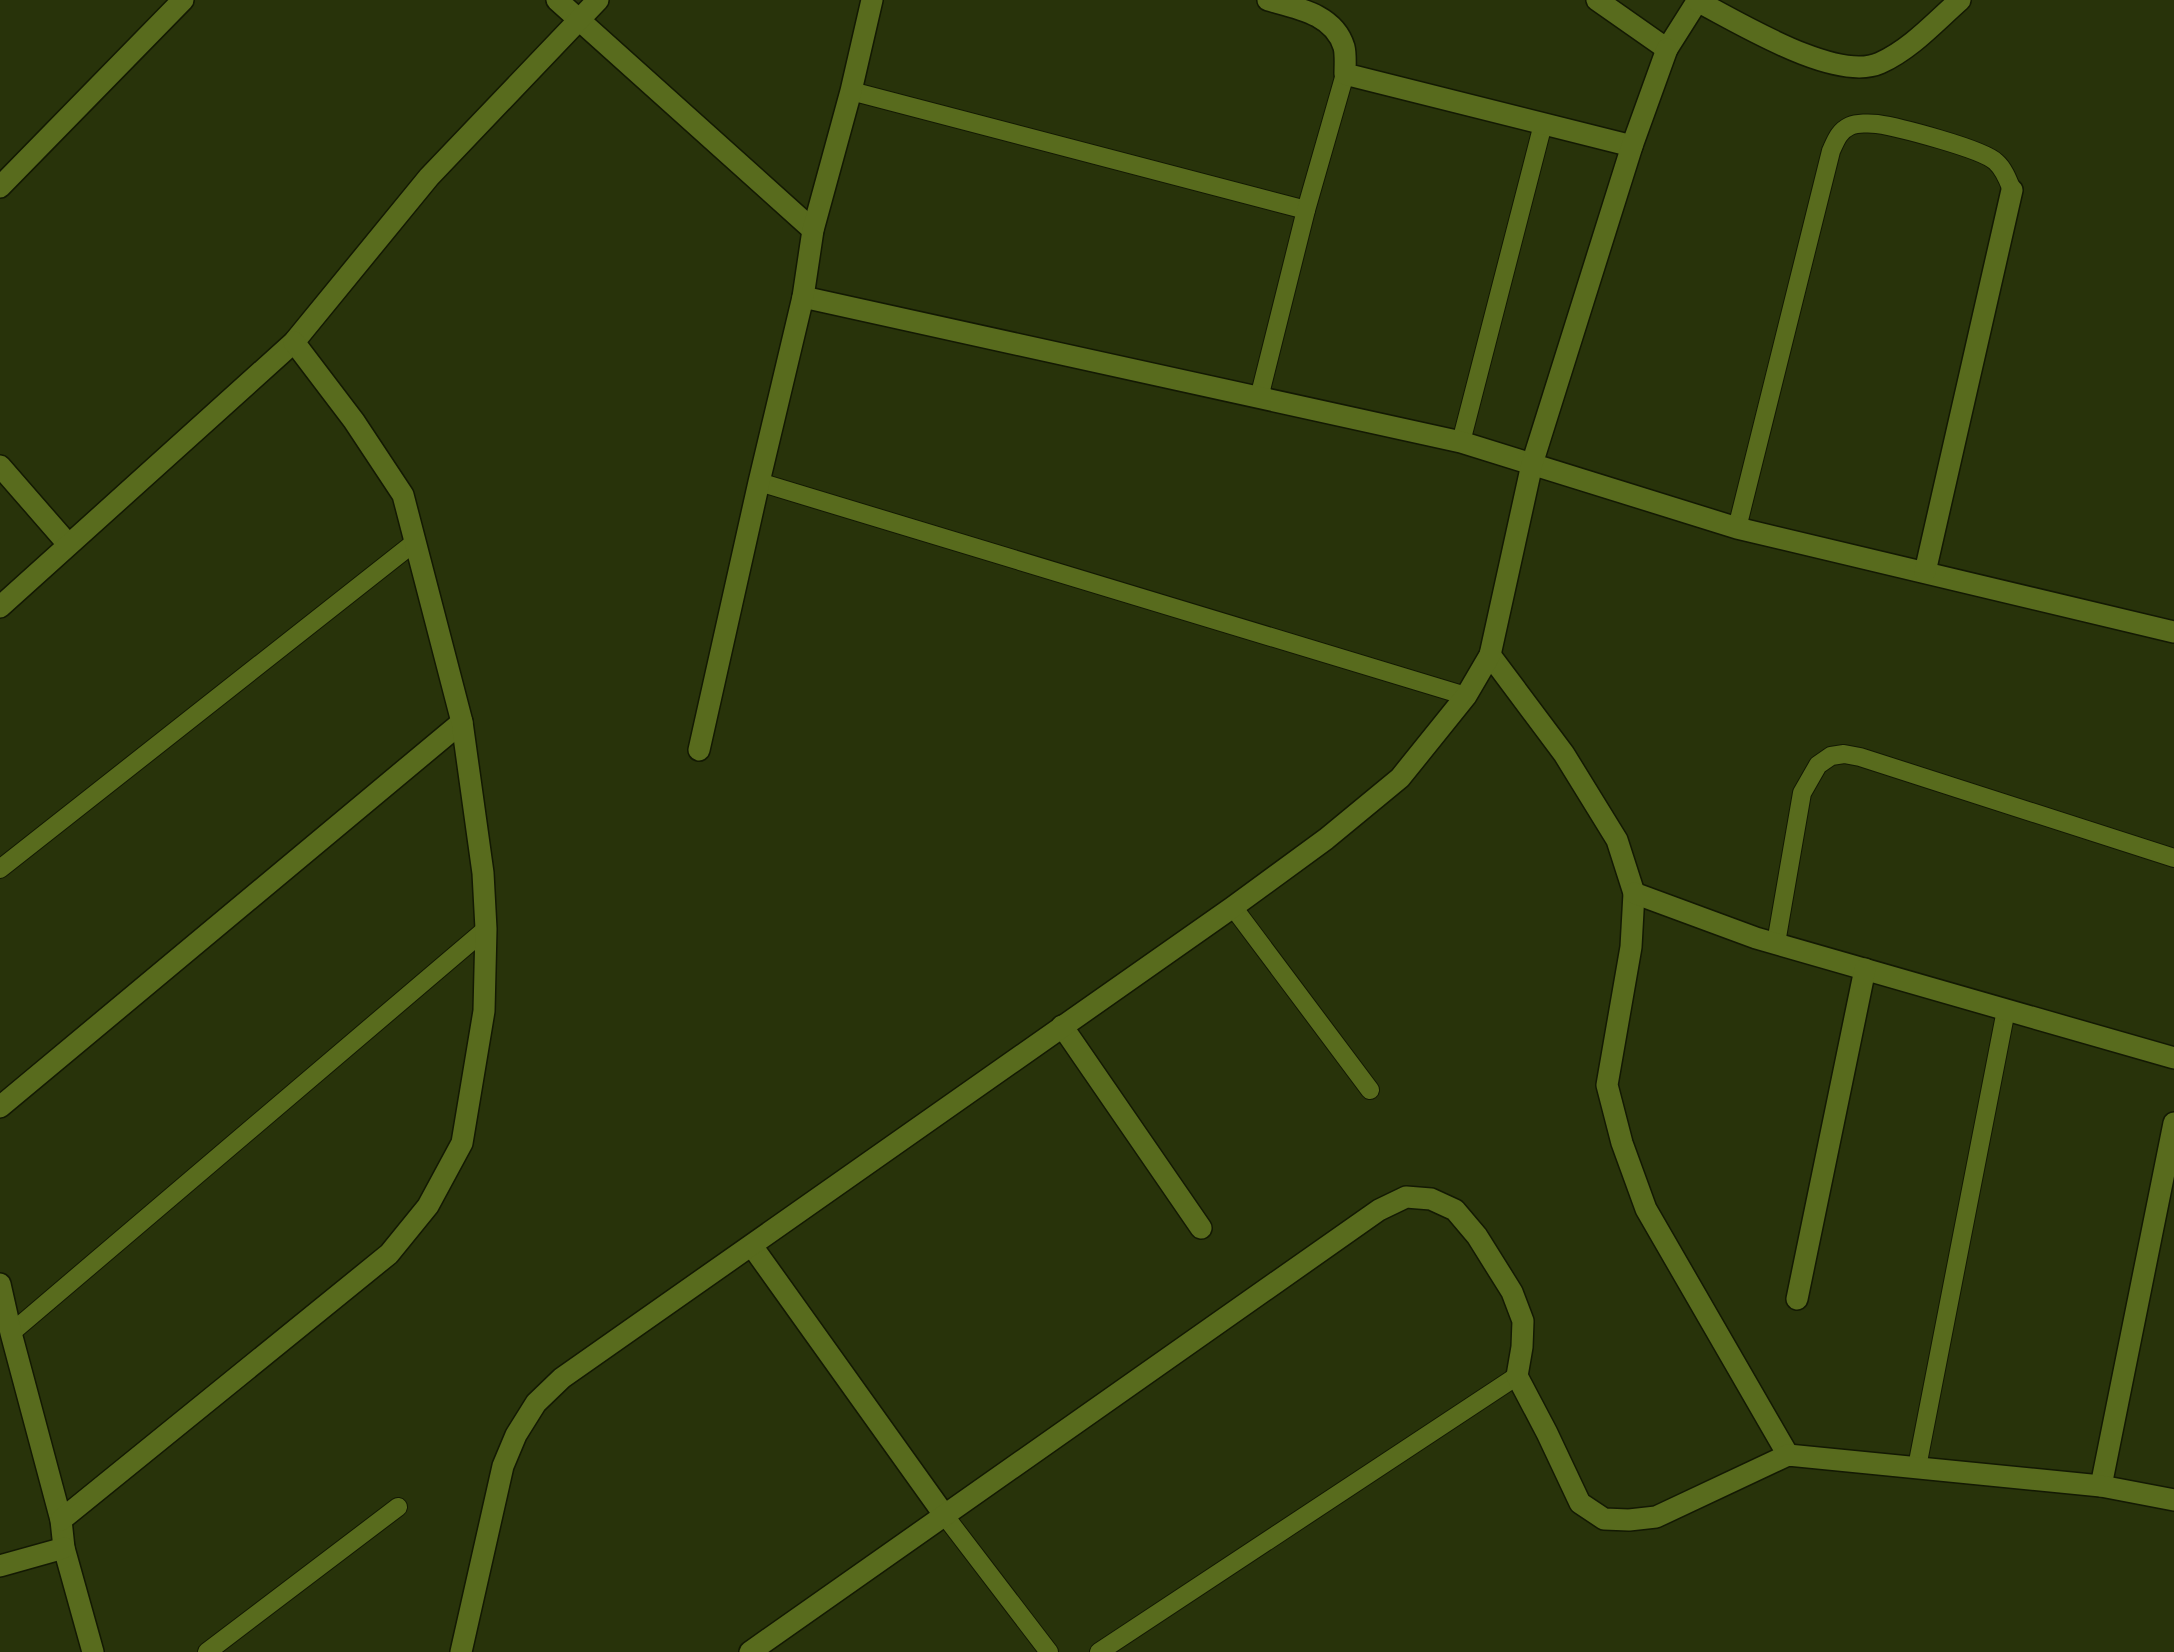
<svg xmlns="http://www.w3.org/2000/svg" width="2174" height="1652" font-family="'Titillium Web',sans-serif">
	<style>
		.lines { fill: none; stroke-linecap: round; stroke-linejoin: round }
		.lane-casing { stroke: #131903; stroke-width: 20 }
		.street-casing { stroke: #131903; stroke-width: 24 }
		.lane { stroke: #586b1d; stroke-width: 18 }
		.street { stroke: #586b1d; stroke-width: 21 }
	</style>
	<rect width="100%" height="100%" fill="#28330a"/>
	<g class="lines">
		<defs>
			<g id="lane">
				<polyline points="851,91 1306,210"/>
				<polyline points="1259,398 1306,210 1345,74"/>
				<polyline points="1461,442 1543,124"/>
				<polyline points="759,482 1466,696"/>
				<path d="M 1737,528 L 1831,151 C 1836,140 1839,131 1850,126 C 1857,123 1870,123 1877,124 C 1898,127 1983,149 1996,162 C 2004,169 2008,180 2012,190"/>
				<polyline points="0,869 415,542"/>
				<polyline points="1233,907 1370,1090"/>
				<polyline points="1776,943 1802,793 1818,765 1831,756 1844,754 1860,757 2174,858"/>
				<polyline points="11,1333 486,929"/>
				<polyline points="1917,1467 2006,1010"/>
				<polyline points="945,1516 1049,1652"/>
				<polyline points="207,1652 398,1507"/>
				<polyline points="1099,1652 1517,1376"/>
			</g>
			<g id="street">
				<polyline points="557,0 813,230"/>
				<path d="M 1268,0 C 1297,8 1334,14 1344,47 C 1346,55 1345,66 1345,74 L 1632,146"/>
				<polyline points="1597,0 1667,49 1698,0"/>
				<path d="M 1697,1 C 1738,22 1836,83 1880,63 C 1911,49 1935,22 1960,0"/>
				<polyline points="0,187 183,0"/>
				<polyline points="803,297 1461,442 1737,528 2174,632"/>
				<polyline points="0,466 68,544"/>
				<polyline points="1925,572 2012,190"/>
				<polyline points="0,607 294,342 429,177 598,0"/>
				<polyline points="1490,655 1564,754 1617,840 1634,893 1631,947 1607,1085 1622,1143 1646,1209 1788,1455"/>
				<polyline points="699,750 759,482 803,297 813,230 851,91 872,0"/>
				<polyline points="1634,893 1756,938 2174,1058"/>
				<polyline points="1062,1026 1201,1228"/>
				<polyline points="0,1107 462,722"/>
				<polyline points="752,1246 945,1516"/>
				<polyline points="0,1284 11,1333 61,1520 64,1548 93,1652"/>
				<polyline points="1797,1299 1865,969"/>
				<polyline points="2101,1486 2174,1123"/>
				<polyline points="61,1520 389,1254 428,1206 462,1143 484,1011 486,929 483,873 462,722 403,495 354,421 294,342"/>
				<polyline points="0,1566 64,1548"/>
				<polyline points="461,1652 503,1466 516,1435 536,1403 562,1378 1233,907 1326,839 1400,778 1466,696 1490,655 1532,464 1632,146 1667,49"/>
				<polyline points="750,1652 1379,1210 1406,1197 1431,1199 1455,1210 1477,1236 1512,1292 1523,1321 1522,1347 1517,1376 1547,1433 1580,1503 1604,1519 1629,1520 1656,1517 1788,1455 2101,1486 2174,1500"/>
			</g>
		</defs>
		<use href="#lane" class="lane-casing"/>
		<use href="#street" class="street-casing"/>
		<use href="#lane" class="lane"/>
		<use href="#street" class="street"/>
	</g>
</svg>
